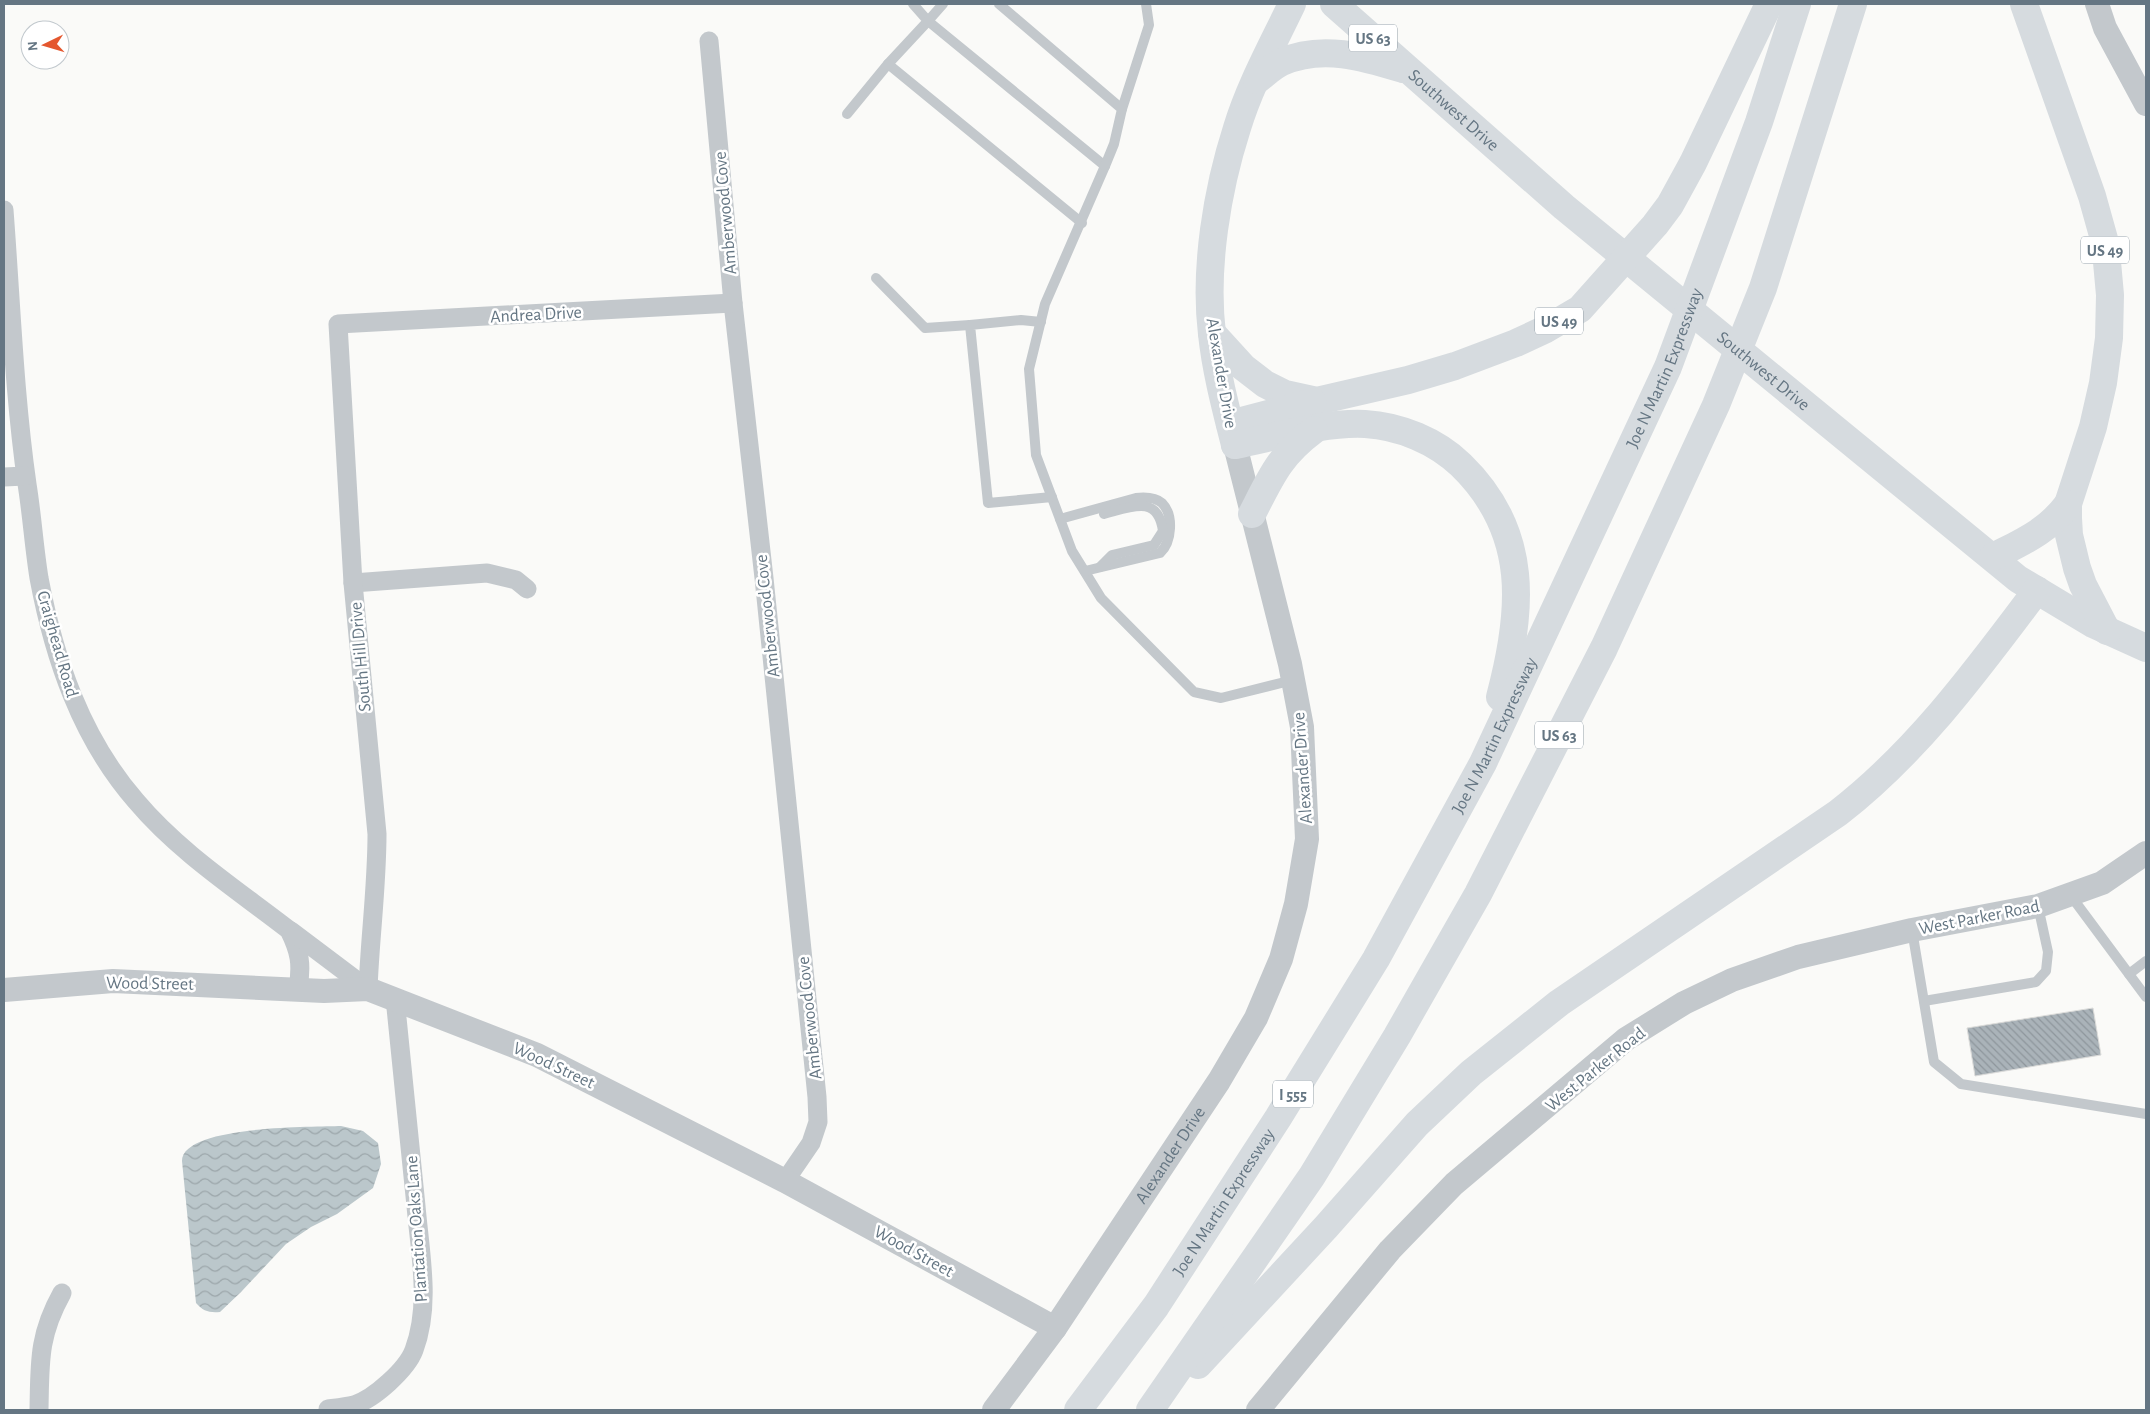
<svg xmlns="http://www.w3.org/2000/svg" width="2150" height="1414" font-family="'Alegreya Sans',sans-serif">
	<style>
		.water { fill: url(#water-waves) }
		.building { fill: url(#building-back-hatch); stroke: #dcdcda }
		.lines { fill: none; stroke-linecap: round; stroke-linejoin: round }
		.service { stroke: #c3c8cc; stroke-width: 10 }
		.minor { stroke: #c3c8cc; stroke-width: 19 }
		.tertiary { stroke: #c3c8cc; stroke-width: 24 }
		.secondary { stroke: #d6dbdf; stroke-width: 28 }
		.trunk { stroke: #d6dbdf; stroke-width: 28 }
		.motorway { stroke: #d6dbdf; stroke-width: 28 }
		.labels { text-anchor: middle; stroke-width: 5; stroke-linejoin: round; paint-order: stroke }
		.shield { fill: #fff; stroke: #939fa8; stroke-width: 1 }
		.shield-label { font-size: 16px; font-weight: bold; fill: #657683 }
		.street-label { font-size: 18px; fill: #657683; stroke: #fff }
	</style>
	<defs>
		<pattern id="water-waves" width="16" height="10" patternUnits="userSpaceOnUse" patternTransform="scale(1.25)"><rect width="16" height="10" fill="#bbc7cb"/><path d="M0 5q4-4 8 0t8 0" fill="none" stroke="#9ca6aa"/></pattern>
		<pattern id="building-back-hatch" width="6" height="6" patternUnits="userSpaceOnUse" patternTransform="scale(1.25)"><rect width="6" height="6" fill="#aab3b9"/><path d="M-1 5l2 2M0 0l6 6M5-1l2 2" fill="none" stroke="#8e969c"/></pattern>
	</defs>
	<rect width="100%" height="100%" fill="#fafaf8"/>
	<path class="water" d="M 341,1126 L 363,1131 L 378,1143 L 381,1164 L 373,1188 L 337,1214 L 311,1227 L 286,1244 L 241,1292 L 220,1312 C 209,1313 203,1311 196,1303 L 182,1161 C 182,1125 314,1127 341,1126 Z"/>
	<polygon class="building" points="2093,1008 2101,1055 1975,1076 1967,1028"/>
	<g class="lines">
		<g class="service">
			<polyline points="913,4 928,21 888,64 1082,223"/>
			<polyline points="943,4 928,21 1105,166 1045,304 1029,369 1036,455 1072,551 1101,598 1194,692 1221,698 1293,680"/>
			<polyline points="999,4 1122,109 1114,144 1105,166"/>
			<polyline points="1122,109 1149,25 1146,4"/>
			<polyline points="847,114 888,64"/>
			<polyline points="876,278 925,328 970,325"/>
			<polyline points="1041,322 1021,320 970,325 988,503 1052,497"/>
			<path d="M 1060,519 L 1136,498 C 1145,497 1155,497 1162,503 C 1174,515 1172,542 1160,553 L 1085,571"/>
			<path d="M 1100,567 L 1112,555 L 1154,545 L 1163,531 C 1158,494 1131,507 1104,514"/>
			<polyline points="2071,896 2146,997"/>
			<polyline points="1912,930 1934,1062 1961,1084 2146,1114"/>
			<polyline points="2129,974 2146,961"/>
			<polyline points="1924,1001 2036,982 2046,971 2048,952 2038,906"/>
		</g>
		<g class="minor">
			<polyline points="709,41 733,303 764,578 817,1097 818,1122 811,1143 785,1181"/>
			<path d="M 4,210 C 11,301 14,393 27,484 C 32,515 34,547 39,578 C 54,658 81,738 136,801 C 179,852 236,889 289,930 C 300,952 302,964 298,989"/>
			<polyline points="4,477 25,476"/>
			<polyline points="353,583 487,573 516,580 527,589"/>
			<polyline points="291,931 368,989"/>
			<path d="M 368,989 C 370,937 377,886 377,834 L 353,583 L 338,324 L 733,303"/>
			<path d="M 328,1409 C 336,1408 346,1407 354,1405 C 374,1399 407,1369 414,1350 C 431,1305 420,1253 416,1206 C 409,1137 402,1067 395,998"/>
			<path d="M 39,1410 C 40,1363 38,1336 62,1293"/>
		</g>
		<g class="tertiary">
			<polyline points="2097,4 2105,28 2146,104"/>
			<polyline points="4,990 113,981 324,991 368,989 537,1055 785,1181 1055,1328"/>
			<path id="s1" d="M 994,1410 L 1055,1328 L 1219,1081 L 1256,1018 L 1281,959 L 1296,904 L 1307,839 L 1302,727 L 1290,664 L 1235,445"/>
			<polyline points="1258,1410 1390,1250 1454,1184 1626,1039 1684,1003 1732,980 1798,957 1912,930 2038,906 2102,883 2146,853"/>
		</g>
		<path class="secondary" d="M 1235,445 C 1226,409 1216,372 1212,334 C 1204,269 1217,190 1237,128 C 1250,85 1273,44 1292,4"/>
		<g class="trunk">
			<path id="s2" d="M 1334,4 L 1564,207 L 2018,579 L 2093,624 L 2146,648"/>
			<path d="M 1257,80 C 1265,74 1273,66 1282,62 C 1322,44 1364,57 1403,69"/>
		</g>
		<g class="motorway">
			<polyline points="2024,4 2092,196 2104,239 2107,262 2110,295 2109,338 2103,383 2093,427 2068,504 2068,518 2069,535 2077,568 2083,585 2107,631"/>
			<polyline points="1212,333 1243,367 1265,384 1285,394 1317,401 1408,380 1455,366 1516,343 1546,329 1580,309 1655,225 1670,205 1693,163 1769,4"/>
			<polyline points="1230,424 1313,402"/>
			<path d="M 1235,445 C 1275,437 1325,422 1365,424 C 1400,426 1436,441 1461,465 C 1530,532 1523,611 1500,697"/>
			<path d="M 1252,514 C 1271,477 1279,456 1314,430"/>
			<path d="M 1993,557 C 2022,542 2047,532 2068,504"/>
			<path d="M 1198,1365 L 1326,1227 L 1417,1124 L 1471,1073 L 1559,1003 L 1838,813 C 1917,752 1977,670 2037,590"/>
			<path id="s3" d="M 1078,1410 L 1156,1306 L 1278,1118 L 1376,959 L 1483,763 L 1668,367 L 1759,122 L 1797,4"/>
			<polyline points="1150,1410 1312,1176 1397,1036 1478,894 1604,648 1716,405 1763,288 1853,4"/>
		</g>
	</g>
	<g class="labels">
		<g class="shield">
			<rect x="1349" y="24.5" width="48" height="27" rx="4"/>
			<rect x="2081" y="236.5" width="48" height="27" rx="4"/>
			<rect x="1535" y="307.5" width="48" height="27" rx="4"/>
			<rect x="1535" y="721.5" width="48" height="27" rx="4"/>
			<rect x="1273" y="1080.5" width="40" height="27" rx="4"/>
		</g>
		<g class="shield-label">
			<text x="1373" y="44">US 63</text>
			<text x="2105" y="256">US 49</text>
			<text x="1559" y="327">US 49</text>
			<text x="1559" y="741">US 63</text>
			<text x="1293" y="1100">I 555</text>
		</g>
		<g class="street-label">
			<text dy="6" stroke="none"><textPath href="#s2" startOffset="160">Southwest Drive</textPath></text>
			<text transform="translate(725 213) rotate(-95)" y="6">Amberwood Cove</text>
			<text transform="translate(536 314) rotate(-3)" y="6">Andrea Drive</text>
			<text dy="6" stroke="none"><textPath href="#s3" startOffset="1199">Joe N Martin Expressway</textPath></text>
			<text dy="6" stroke="none"><textPath href="#s2" startOffset="565">Southwest Drive</textPath></text>
			<text transform="translate(1222 373) rotate(80)" y="6">Alexander Drive</text>
			<text transform="translate(767 616) rotate(-96)" y="6">Amberwood Cove</text>
			<text transform="translate(58 644) rotate(74)" y="6">Craighead Road</text>
			<text transform="translate(360 657) rotate(-95)" y="6">South Hill Drive</text>
			<text dy="6" stroke="none"><textPath href="#s3" startOffset="794">Joe N Martin Expressway</textPath></text>
			<text transform="translate(1302 768) rotate(-94)" y="6">Alexander Drive</text>
			<text transform="translate(1979 917) rotate(-11)" y="6">West Parker Road</text>
			<text transform="translate(150 983) rotate(1)" y="6">Wood Street</text>
			<text transform="translate(809 1018) rotate(-96)" y="6">Amberwood Cove</text>
			<text transform="translate(554 1065) rotate(25)" y="6">Wood Street</text>
			<text transform="translate(1595 1069) rotate(-39)" y="6">West Parker Road</text>
			<text dy="6" stroke="none"><textPath href="#s1" startOffset="310">Alexander Drive</textPath></text>
			<text dy="6" stroke="none"><textPath href="#s3" startOffset="254">Joe N Martin Expressway</textPath></text>
			<text transform="translate(416 1229) rotate(-94)" y="6">Plantation Oaks Lane</text>
			<text transform="translate(914 1251) rotate(29)" y="6">Wood Street</text>
		</g>
	</g>
	<rect width="2150" height="1414" fill="none" stroke="#657683" stroke-width="10"/>
	<g transform="translate(45 45) rotate(265)"><circle r="24" fill="#ffffff" stroke="#c1c8cd"/>
	<path d="M0-4L9 19L0 12L-9 19Z" fill="#e4572e"/>
	<text y="-8" font-size="14" font-weight="bold" text-anchor="middle" fill="#657683">N</text>
	</g>
</svg>
